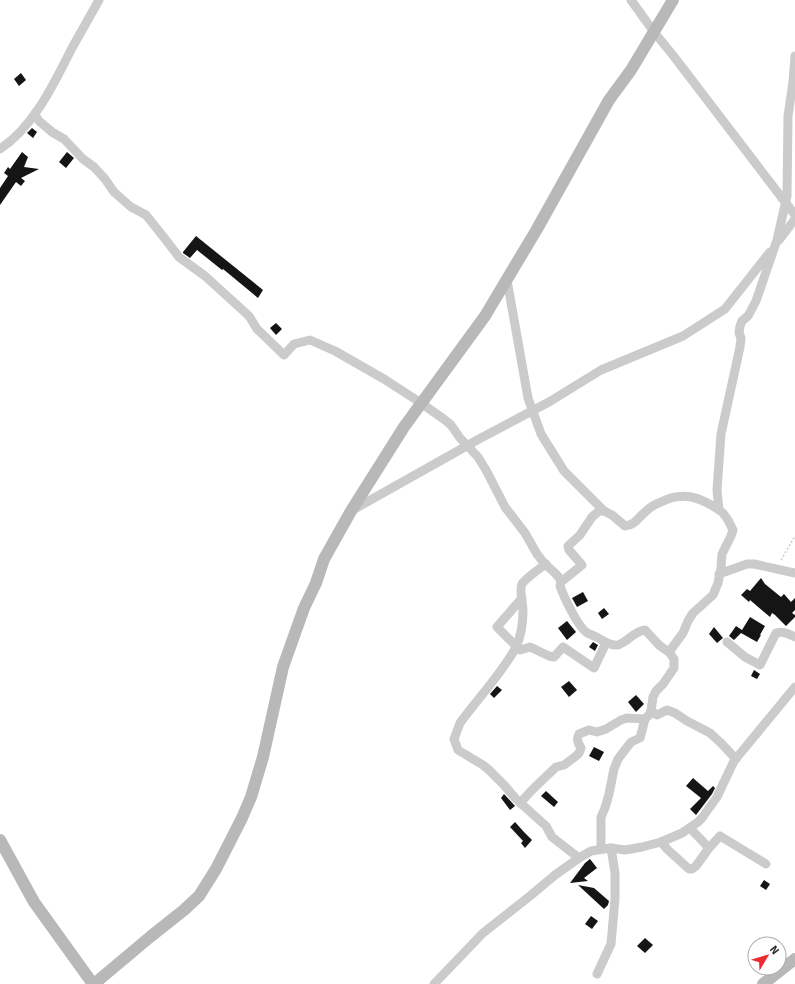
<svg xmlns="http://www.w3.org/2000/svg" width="795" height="984" font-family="Signika,sans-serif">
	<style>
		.building { fill: #151515 }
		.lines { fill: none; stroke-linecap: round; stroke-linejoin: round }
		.path { stroke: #cbcbcb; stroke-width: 1.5; stroke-dasharray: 2 2; stroke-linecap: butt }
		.street { stroke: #cbcbcb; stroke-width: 9 }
		.secondary { stroke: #b8b8b8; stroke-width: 12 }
	</style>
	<rect width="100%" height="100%" fill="#fff"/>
	<g class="building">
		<polygon points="21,73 26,80 19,86 14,79"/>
		<polygon points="32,128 37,132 33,138 27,133"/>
		<polygon points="22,152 28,157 24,167 39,169 21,178 25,181 21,186 16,182 0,205 0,188 8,176 4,173 8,167 10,169"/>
		<polygon points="67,152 74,158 66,168 59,162"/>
		<polygon points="196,236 263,290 258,298 223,269 222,270 197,250 190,258 183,253 183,252"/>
		<polygon points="276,323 282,329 276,335 270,328"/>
		<polygon points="761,578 765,584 781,597 784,594 791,602 795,598 795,610 792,613 795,615 795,617 786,626 775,615 772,613 770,617 750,600 749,602 741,595 747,589 750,591"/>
		<polygon points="583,592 588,601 577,607 572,598"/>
		<polygon points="604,608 609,614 602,619 598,613"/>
		<polygon points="750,617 765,626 760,635 761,635 757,642 741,633 734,640 729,636 736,626 742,630"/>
		<polygon points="567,621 576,632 567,640 558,628"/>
		<polygon points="714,627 723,638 717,643 709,634"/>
		<polygon points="593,642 598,645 595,651 589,647"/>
		<polygon points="754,670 760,674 757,679 751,676"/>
		<polygon points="569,681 577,690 569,697 561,687"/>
		<polygon points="497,686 502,690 494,698 490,694"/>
		<polygon points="636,695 644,704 636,712 628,702"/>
		<polygon points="594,747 604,752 599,761 589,756"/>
		<polygon points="693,778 708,791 713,786 715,788 712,794 696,815 690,809 701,798 686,786"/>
		<polygon points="546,791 558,802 554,807 541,796"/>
		<polygon points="504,794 515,806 510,810 501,798"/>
		<polygon points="515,822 524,832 532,840 525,848 521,843 523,841 510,827"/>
		<polygon points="590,859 597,868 584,878 588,881 570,883 585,863"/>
		<polygon points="764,880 770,884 766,890 760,886"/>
		<polygon points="578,885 594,888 609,901 608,905 604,909"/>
		<polygon points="591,916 598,921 592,929 585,924"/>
		<polygon points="645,938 653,945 645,953 637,946"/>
	</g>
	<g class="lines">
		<polyline class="path" points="781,560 795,536"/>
		<g class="street">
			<polyline points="631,0 654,32 672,54 795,215"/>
			<path d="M 35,115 L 39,121 L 52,132 L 64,139 L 83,159 L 94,167 L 105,179 L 114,192 L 131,207 L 146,215 L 162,235 L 179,257 L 205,276 L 249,316 L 257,329 L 284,355 L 294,344 L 310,340 L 335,351 L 384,379 L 421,403 L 445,420 L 451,425 L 460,438 L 478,457 L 486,470 L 505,507 L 525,533 L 537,554 L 544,563 L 556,574 L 561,580 L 561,582 L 560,586 C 564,597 577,625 586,632 C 590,635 596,636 600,639 C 605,642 611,646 618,645 C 628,642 634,631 645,630 L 660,646 L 669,652 L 674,659 L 674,668 L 663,684 L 656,691 L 653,697 L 651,711 L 649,715 L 645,719 L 640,738 L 631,742 L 618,759 L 614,769 L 609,794 L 605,808 L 601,817 L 601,849"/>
			<path d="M 0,149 C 34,127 54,83 72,48 C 81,32 90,16 99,0"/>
			<polyline points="779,240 795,219"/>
			<polyline points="507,280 528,398 541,434 564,471 604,511"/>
			<polyline points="351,511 479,439 549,402 601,370 683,336 725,309 770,252"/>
			<path d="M 546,564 C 539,569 526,578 522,584 C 519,590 523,604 523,611 C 523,623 521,636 516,647 C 501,675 478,698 460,723 L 454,739 L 458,750 L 483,765 L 489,770 L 504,785 L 516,799 L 546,826 L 552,837 L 579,858"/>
			<polyline points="719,574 747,564 754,564 795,573"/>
			<path d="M 561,582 L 582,565 L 569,550 L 568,546 L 580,535 L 592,517 L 599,511 L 604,511 L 612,515 L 625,526 C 635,525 638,518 645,512 C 650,507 655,504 661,502 C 683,491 700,497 719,510"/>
			<polyline points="522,598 497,627 520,650 530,647 549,656 554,657 563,647 594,668 606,643"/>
			<path d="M 727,642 L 745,657 L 760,665 L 776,633 C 783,631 789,634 795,637"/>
			<polyline points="669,652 683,633 688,621 693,613 713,595 718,583 721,568 722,554 731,536 733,530 728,520 723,513 719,510 717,490 721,434 740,347 741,338 739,333 740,326 742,321 748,316 756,301 777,240 787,196 788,116 793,82 795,56"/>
			<polyline points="651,711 657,715 667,710 675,713 687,721 710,733 721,743 736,759"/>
			<path d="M 520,803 L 533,789 L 556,767 L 564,765 L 576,756 L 579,753 L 581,748 C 578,743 576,739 579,734 L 589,730 L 597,732 L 606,729 L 621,720 L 627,718 L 645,719"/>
			<polyline points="690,828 709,848"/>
			<polyline points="661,842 668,850 689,869 692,869 696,866 709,848 720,836 766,864"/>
			<polyline points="597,974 611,944 615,899 615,873 611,848"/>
			<polyline points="434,984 483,933 530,896 555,875 579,858 591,851 611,848 625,850 642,847 661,842 682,833 698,822 702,818 717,797 723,784 734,761 795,687"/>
		</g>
		<g class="secondary">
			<polyline points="0,840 34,902 93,984"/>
			<polyline points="94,984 150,937 184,910 199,896 216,869 242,818 251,797 263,757 283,667 304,608 316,583 324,559 351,511 404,427 485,316 537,229 609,100 631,70 673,0"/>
			<polyline points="763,984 795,959"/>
		</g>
	</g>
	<g transform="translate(767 956) rotate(52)"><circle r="19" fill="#ffffff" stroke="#ababab"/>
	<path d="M0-3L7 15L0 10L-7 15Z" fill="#eb2b30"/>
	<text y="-6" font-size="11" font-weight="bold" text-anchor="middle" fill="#2e2e2e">N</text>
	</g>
</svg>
